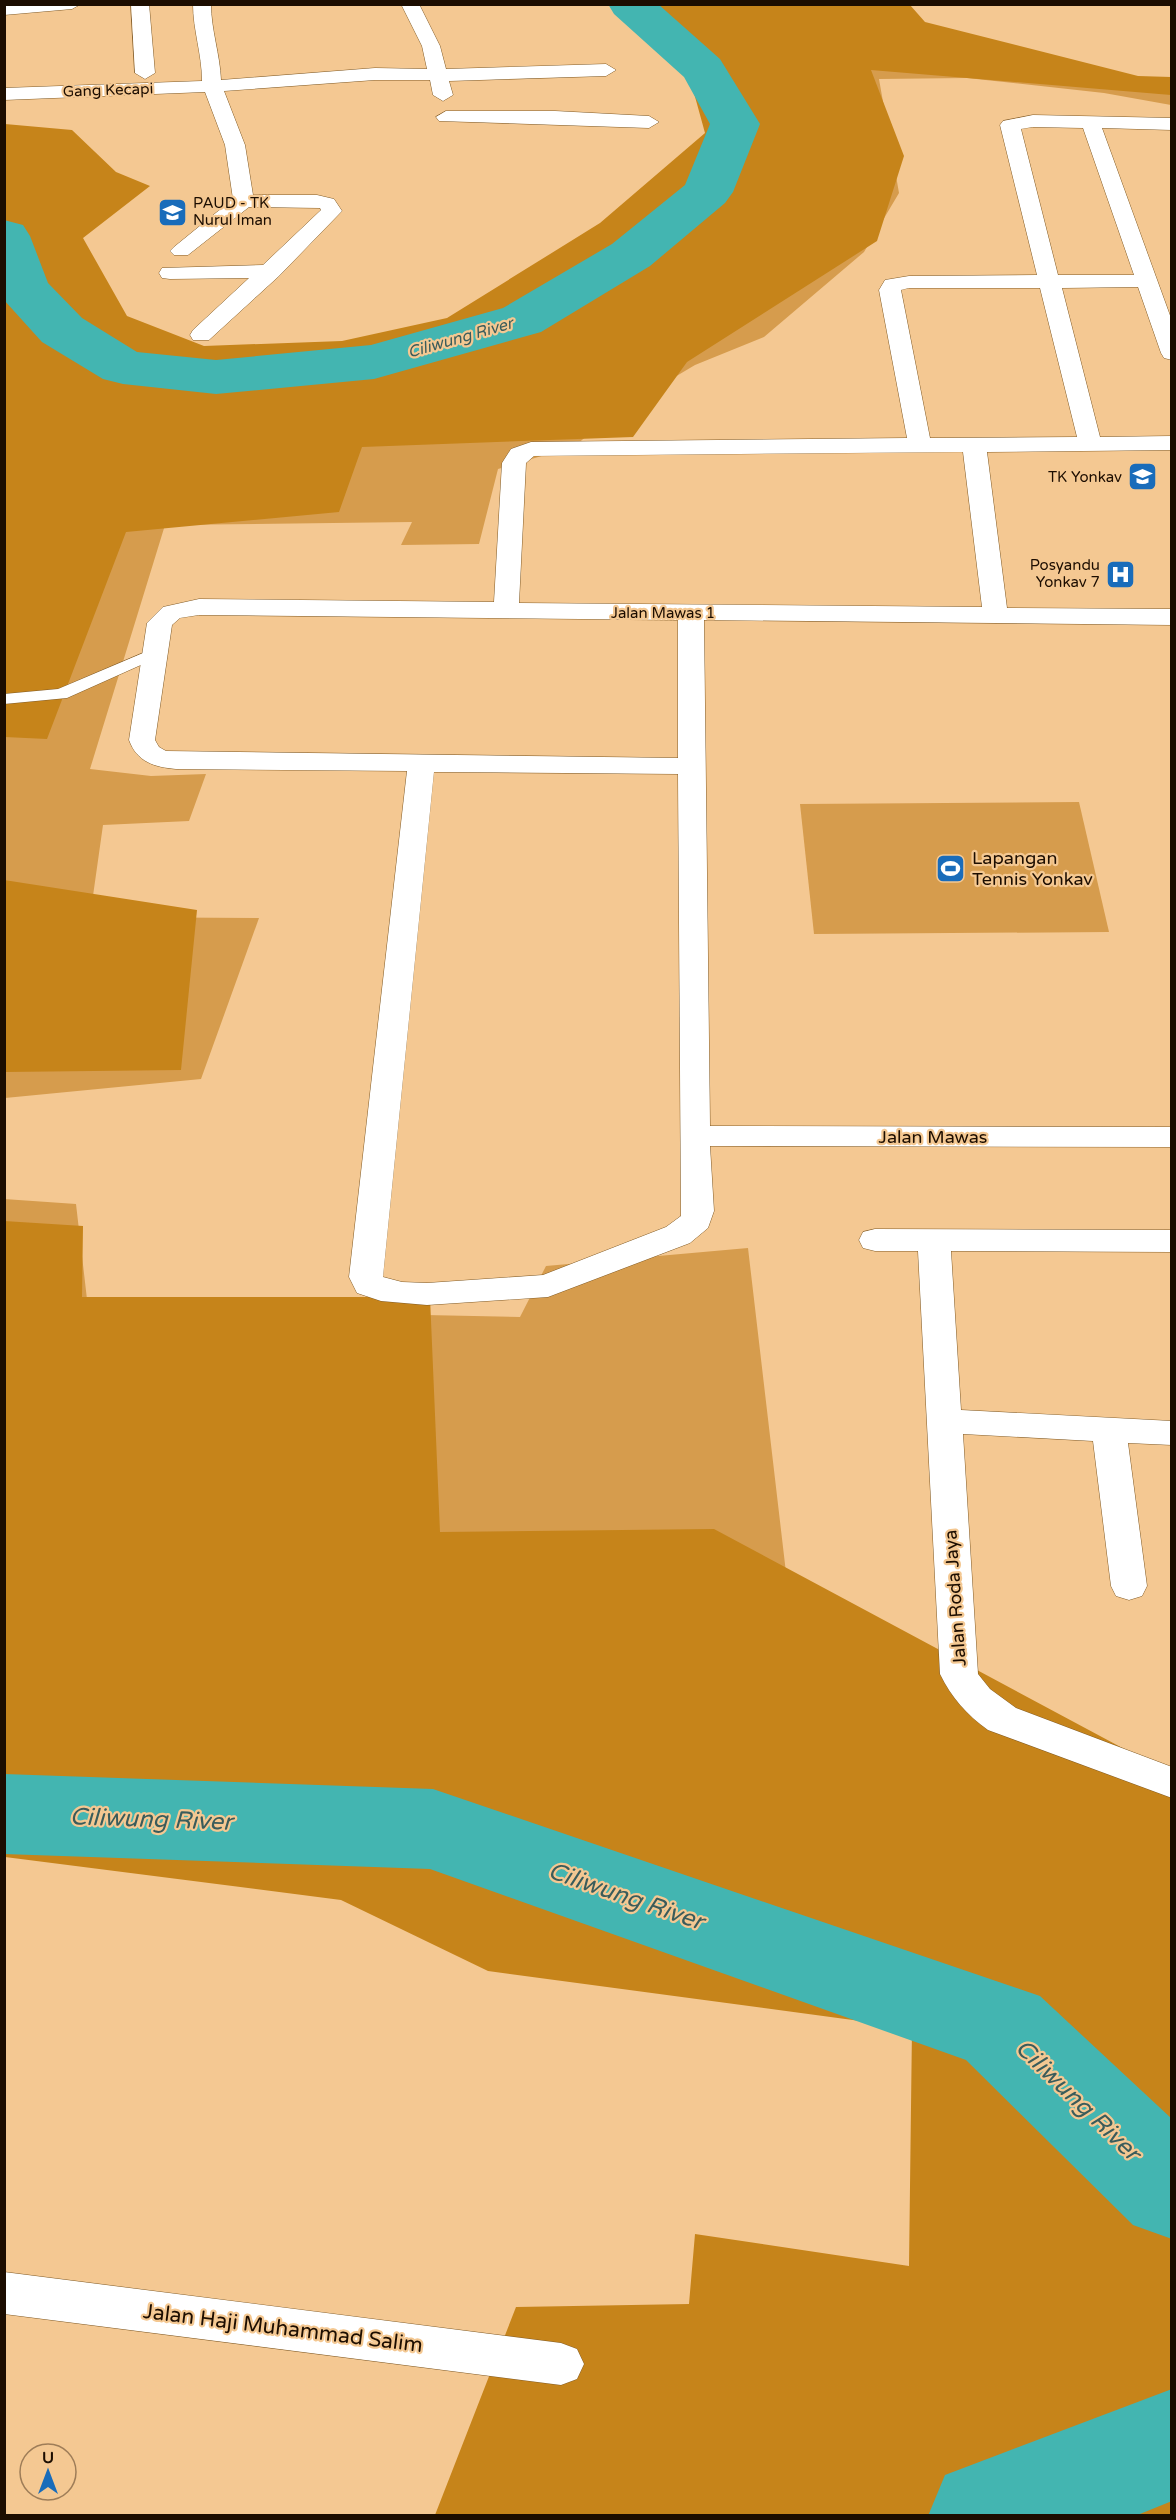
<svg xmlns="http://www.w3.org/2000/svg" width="1176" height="2520" font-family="'Varela Round',sans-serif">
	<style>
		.green { fill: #d69c4d }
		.forest { fill: #c6841a }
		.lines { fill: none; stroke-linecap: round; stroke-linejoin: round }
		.river { fill: #43b5b1; fill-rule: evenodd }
		.lane-casing { stroke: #815b26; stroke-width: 1 }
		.street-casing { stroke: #815b26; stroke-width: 1 }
		.lane { fill: #fff; fill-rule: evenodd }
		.street { fill: #fff; fill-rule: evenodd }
		.labels { text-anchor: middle; stroke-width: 4.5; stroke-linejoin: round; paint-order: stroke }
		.far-street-label { font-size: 15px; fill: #1c0d00; stroke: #f4c892 }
		.far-poi-label { font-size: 15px; fill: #1c0d00; stroke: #f4c892; text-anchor: end }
		.far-water-label { font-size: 16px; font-style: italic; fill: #3a5c5b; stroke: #f4c892 }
		.poi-label { font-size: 18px; fill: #1c0d00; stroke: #f4c892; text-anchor: start }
		.street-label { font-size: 18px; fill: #1c0d00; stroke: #f4c892 }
		.near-street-label { font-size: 21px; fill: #1c0d00; stroke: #f4c892 }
		.near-water-label { font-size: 24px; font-style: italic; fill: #3a5c5b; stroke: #f4c892 }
	</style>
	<rect width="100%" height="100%" fill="#f4c892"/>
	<g class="green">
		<polygon points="913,22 1144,82 1171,83 1171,105 1104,93 967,78 879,79 899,193 864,252 764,337 695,365 611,415 575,446 498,469 479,544 401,545 412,522 165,525 90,769 151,776 206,774 189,821 103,825 90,917 259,918 201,1079 5,1098 4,340 398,381 778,102"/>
		<polygon points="1079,802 1109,932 814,934 800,804"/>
		<polygon points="4,1199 76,1204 88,1308 520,1317 546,1266 748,1248 792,1624 5,1628"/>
	</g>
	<g class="forest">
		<polygon points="634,5 910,5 925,22 1138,76 1171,77 1171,95 871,70 904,156 877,241 687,362 633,437 362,447 339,512 126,532 47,739 5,737 5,124 72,130 116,172 150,186 83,238 127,316 204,346 342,341 447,318 600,223 705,133 686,64"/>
		<polygon points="4,880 197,910 181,1070 5,1072"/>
		<polygon points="4,1221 83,1226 82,1297 430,1297 440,1532 714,1529 1171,1774 1171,2515 435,2515 516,2307 689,2304 695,2234 909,2266 912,2028 488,1971 341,1900 5,1857"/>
	</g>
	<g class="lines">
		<g class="river">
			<polygon points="608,4 658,4 720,59 760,124 733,192 725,203 650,266 541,332 374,379 216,394 123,384 103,379 42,342 4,300 4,220 23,225 30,236 48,283 82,318 137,352 216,360 371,345 503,308 612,244 685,185 710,124 684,77 614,14"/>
			<polygon points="4,1774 433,1789 1040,1996 1172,2119 1172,2239 1133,2225 966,2060 430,1869 4,1854"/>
			<polygon points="1172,2389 1172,2501 1135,2516 928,2516 945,2475"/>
		</g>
		<defs>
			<polygon id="lane" points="155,648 163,653 161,656 67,698 4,704 4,694 58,689"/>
			<g id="street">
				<polygon points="4,4 81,4 72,9 4,15"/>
				<polygon points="131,4 149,4 155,73 145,79 135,73"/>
				<path d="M 193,4 L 211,4 C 211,30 220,54 221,80 L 375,68 L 427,69 L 422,46 L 401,4 L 419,4 L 440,46 L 446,69 L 606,64 L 616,70 L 606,76 L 449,81 L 453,95 L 443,101 L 433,95 L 430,80 L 375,80 L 224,91 L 245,145 L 253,195 L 317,195 L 334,199 L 342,211 L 279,276 L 209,340 L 193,340 L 190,335 L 193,330 L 249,278 L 170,279 L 162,278 L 159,273 L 162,268 L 263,265 L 321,210 L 320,208 L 249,207 L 188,255 L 174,255 L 170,251 L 174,247 L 233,199 L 225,145 L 205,92 L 4,100 L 4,88 L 202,81 C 202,54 193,31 193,4 Z"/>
				<polygon points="446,111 555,111 649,116 659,122 649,128 439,121 436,117"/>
				<path d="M 1033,115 L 1172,118 L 1172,130 L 1102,128 L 1172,321 L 1172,360 L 1164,358 L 1161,353 L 1138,287 L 1062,288 L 1100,437 L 1172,436 L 1172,450 L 987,452 L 1007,608 L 1172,609 L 1172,625 L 704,620 L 710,1126 L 1172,1127 L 1172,1147 L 710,1146 L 714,1211 L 708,1228 L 690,1243 L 548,1297 L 427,1305 L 381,1301 L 357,1293 L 349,1277 L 407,771 L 176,769 C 154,767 137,762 129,740 L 147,623 L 163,607 L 199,599 L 494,602 L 502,463 L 511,449 L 531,442 L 907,438 L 879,290 L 885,280 L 909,276 L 1037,275 L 1000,125 L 1003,121 ZM 1033,127 L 1083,128 L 1134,275 L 1058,275 L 1021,129 ZM 909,288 L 1040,288 L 1077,437 L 930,438 L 901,290 ZM 963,452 L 982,607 L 519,603 L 526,463 L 534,456 ZM 199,615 L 678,620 L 678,758 L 166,751 L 159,747 L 155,740 L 172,625 L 180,618 ZM 434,772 L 678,774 L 681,1216 L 666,1227 L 543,1275 L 427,1283 L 402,1282 L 383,1277 Z"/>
				<path d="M 875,1229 L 1172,1230 L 1172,1252 L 951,1251 L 961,1410 L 1172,1421 L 1172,1445 L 1128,1443 L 1147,1586 L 1142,1596 L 1129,1600 L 1116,1596 L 1111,1586 L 1093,1441 L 963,1434 L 978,1674 L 990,1689 L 1016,1708 L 1172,1767 L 1172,1798 L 988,1730 C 966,1714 952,1698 940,1674 L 918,1251 L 875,1251 L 863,1248 L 859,1240 L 863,1232 Z"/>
				<polygon points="4,2272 561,2343 577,2349 584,2364 577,2379 561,2385 4,2314"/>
			</g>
		</defs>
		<use href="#lane" class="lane-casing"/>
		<use href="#street" class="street-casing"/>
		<use href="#lane" class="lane"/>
		<use href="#street" class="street"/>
	</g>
	<defs>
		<symbol id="school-square" viewBox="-11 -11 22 22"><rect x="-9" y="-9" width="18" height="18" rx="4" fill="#196cba" stroke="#f4c892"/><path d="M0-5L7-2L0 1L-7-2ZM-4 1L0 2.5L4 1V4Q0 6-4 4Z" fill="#fff"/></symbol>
		<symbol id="hospital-square" viewBox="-11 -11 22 22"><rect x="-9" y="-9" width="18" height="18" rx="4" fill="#196cba" stroke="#f4c892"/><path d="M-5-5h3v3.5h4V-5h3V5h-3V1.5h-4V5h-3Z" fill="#fff"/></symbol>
		<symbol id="stadium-square" viewBox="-11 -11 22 22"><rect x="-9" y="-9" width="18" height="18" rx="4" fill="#196cba" stroke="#f4c892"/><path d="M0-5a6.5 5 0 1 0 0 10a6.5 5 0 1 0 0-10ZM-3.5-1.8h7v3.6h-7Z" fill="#fff"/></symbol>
	</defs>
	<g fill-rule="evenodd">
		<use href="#school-square" x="156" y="196" width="33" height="33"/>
		<use href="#school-square" x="1126" y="460" width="33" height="33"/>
		<use href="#hospital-square" x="1104" y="558" width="33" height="33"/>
		<use href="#stadium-square" x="934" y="852" width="33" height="33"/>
	</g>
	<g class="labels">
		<g class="far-street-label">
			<text transform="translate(108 90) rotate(-2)" y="5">Gang Kecapi</text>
			<text x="663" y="618">Jalan Mawas 1</text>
		</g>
		<g class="far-poi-label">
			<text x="193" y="208" text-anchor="start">PAUD - TK<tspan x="193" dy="17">Nurul Iman</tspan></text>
			<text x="1122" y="482">TK Yonkav</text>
			<text x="1100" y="570">Posyandu<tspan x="1100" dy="17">Yonkav 7</tspan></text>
		</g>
		<g class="far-water-label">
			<text transform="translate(460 337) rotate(-16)" y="6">Ciliwung River</text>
		</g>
		<g class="poi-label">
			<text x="972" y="864">Lapangan<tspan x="972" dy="21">Tennis Yonkav</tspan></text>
		</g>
		<g class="street-label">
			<text x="933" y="1143">Jalan Mawas</text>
			<text transform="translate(955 1598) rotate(-94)" y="6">Jalan Roda Jaya</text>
		</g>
		<g class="near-street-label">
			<text transform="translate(283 2328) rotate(7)" y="7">Jalan Haji Muhammad Salim</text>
		</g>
		<g class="near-water-label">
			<text transform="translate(151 1819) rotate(2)" y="8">Ciliwung River</text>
			<text transform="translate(626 1896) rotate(19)" y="8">Ciliwung River</text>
			<text transform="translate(1078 2100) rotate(44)" y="8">Ciliwung River</text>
		</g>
	</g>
	<rect width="1176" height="2520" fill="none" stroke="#1c0d00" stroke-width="12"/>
	<g transform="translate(48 2472)"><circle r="28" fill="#f4c892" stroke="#9e7d58" stroke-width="1.5"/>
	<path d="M0-4.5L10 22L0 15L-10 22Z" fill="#196cba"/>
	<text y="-9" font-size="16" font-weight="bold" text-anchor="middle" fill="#1c0d00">U</text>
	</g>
</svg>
